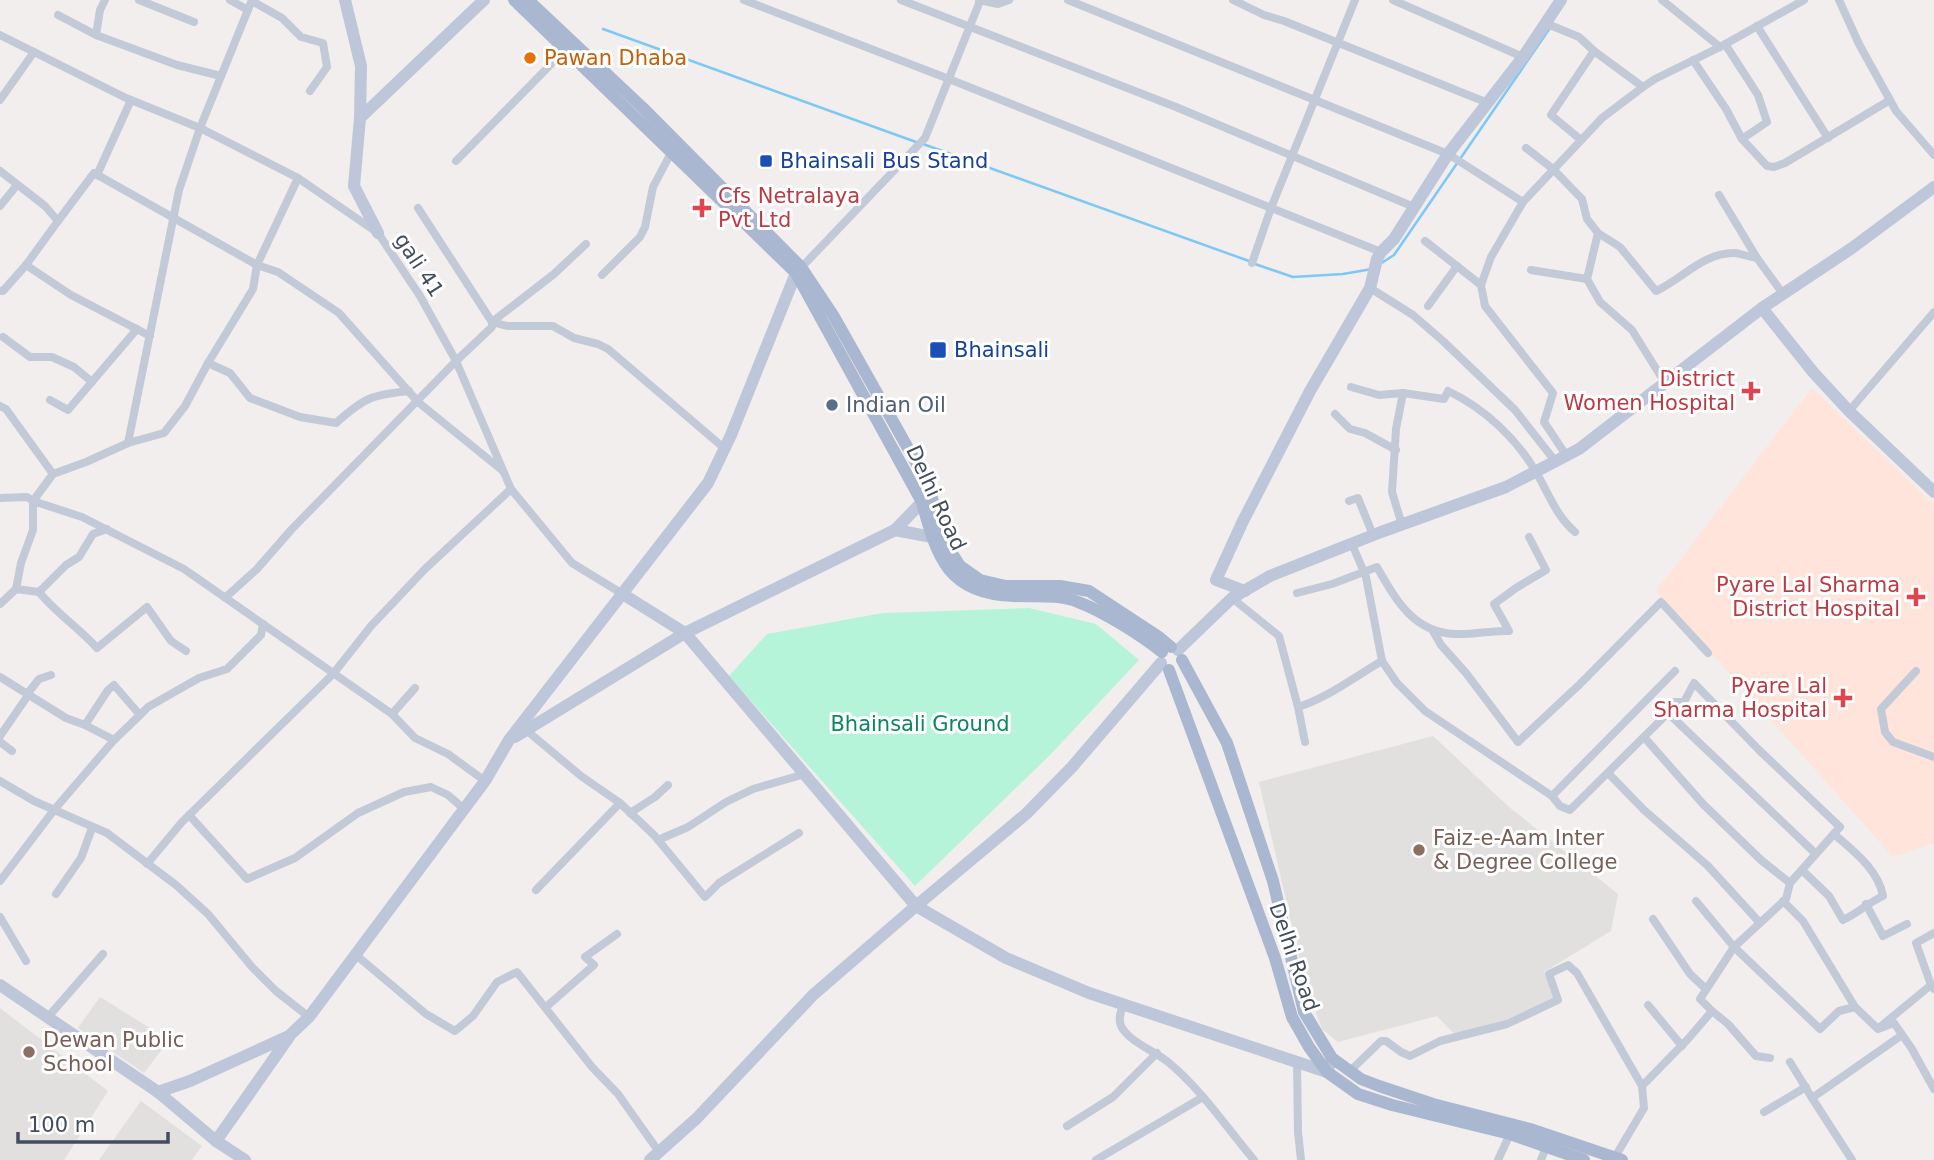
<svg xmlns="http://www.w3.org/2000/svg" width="1934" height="1160" font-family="'DejaVu Sans',sans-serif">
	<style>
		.education { fill: #e2dfdf }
		.medical { fill: #fee4db }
		.green { fill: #b6f4d9 }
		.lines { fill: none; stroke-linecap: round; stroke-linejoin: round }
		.stream { stroke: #7ec8f6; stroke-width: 2.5 }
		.street { stroke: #c2cad7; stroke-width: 8 }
		.secondary { stroke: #bec6d9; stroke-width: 12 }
		.primary { stroke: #aab7d0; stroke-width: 12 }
		.food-dot { fill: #e8710a; stroke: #fff; stroke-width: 2.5 }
		.transit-dot { fill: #1a4fb4; stroke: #fff; stroke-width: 2.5 }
		.health-dot { fill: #e0444e; stroke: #fff; stroke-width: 2.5 }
		.service-dot { fill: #5c6f8a; stroke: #fff; stroke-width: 2.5 }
		.education-dot { fill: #8d6e63; stroke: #fff; stroke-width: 2.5 }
		.labels { text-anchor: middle; stroke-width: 6; stroke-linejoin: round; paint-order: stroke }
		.food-label { font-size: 21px; fill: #c56008; stroke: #fff; text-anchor: start }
		.transit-label { font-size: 21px; fill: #164399; stroke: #fff; text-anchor: start }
		.health-label { font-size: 21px; fill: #be3a42; stroke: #fff; text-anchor: end }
		.street-label { font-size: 21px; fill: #444d5d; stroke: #fff }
		.service-label { font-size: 21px; fill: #4e5e75; stroke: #fff; text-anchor: start }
		.park-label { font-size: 21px; fill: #0c875f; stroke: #fff }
		.education-label { font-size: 21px; fill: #785e54; stroke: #fff; text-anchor: start }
	</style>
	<rect width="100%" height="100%" fill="#f1eeed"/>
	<g class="education">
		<polygon points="1433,736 1509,807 1618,894 1611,931 1544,972 1554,999 1460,1040 1437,1016 1338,1042 1322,1029 1304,979 1259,782"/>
		<polygon points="100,997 169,1040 144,1073 78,1028"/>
		<polygon points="0,1008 108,1091 64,1160 0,1160"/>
		<polygon points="141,1101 202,1146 192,1160 99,1160"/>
	</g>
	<polygon class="medical" points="1812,388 1934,505 1934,843 1893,857 1656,591"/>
	<polygon class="green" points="1029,608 1096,624 1139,660 1050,755 915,886 729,676 767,634 883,613"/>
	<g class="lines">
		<g class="stream">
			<polyline points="603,29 916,142"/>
			<polyline points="923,144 1249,261"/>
			<polyline points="1255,264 1293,277 1343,274 1372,269"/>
			<polyline points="1380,264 1394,255 1550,28"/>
		</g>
		<g class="street">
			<polyline points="105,0 100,10 96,35 177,65 221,76"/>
			<polyline points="139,0 194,22"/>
			<polyline points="230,0 248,10"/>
			<polyline points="744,0 949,79 1381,252"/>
			<polyline points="901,0 1176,107 1414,207"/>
			<polyline points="979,0 998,4 1009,0"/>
			<polyline points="1068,0 1448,154 1523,202 1491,257 1481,285 1485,306 1553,393 1544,422 1566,455"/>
			<polyline points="1233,0 1264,15 1284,21 1488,103"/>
			<polyline points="1393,0 1523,57"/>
			<polyline points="1662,0 1720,47"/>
			<polyline points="1839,0 1859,44 1896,111 1934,155"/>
			<polyline points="252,1 282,18 301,37 323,43 327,67 310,91"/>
			<polyline points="58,15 96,35"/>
			<polyline points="1545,23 1579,37 1594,51"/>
			<polyline points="1757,26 1828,138"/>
			<polyline points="0,35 126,98 200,128 298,178 378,233 420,296 456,361 511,489 572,563 621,593"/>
			<polyline points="1725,44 1758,95 1767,122 1742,139"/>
			<polyline points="1693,60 1726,109 1742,139 1767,166 1774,167 1785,163 1890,100"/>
			<polyline points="0,100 34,52"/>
			<polyline points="1581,140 1551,115 1594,51 1643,87"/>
			<polyline points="1526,148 1553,169 1582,199 1587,219 1598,233 1587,279 1600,302 1632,330 1665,383"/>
			<polyline points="456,161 565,50"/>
			<polyline points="0,171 45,206 58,221 26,265 3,291 0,291"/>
			<polyline points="97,175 131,100"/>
			<polyline points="1719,195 1757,258"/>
			<polyline points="1523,202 1602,118 1643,87 1655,79 1720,47 1804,0"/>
			<polyline points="0,206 17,185"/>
			<polyline points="418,208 492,322 507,326 553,326 574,338 598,344 608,349 724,448"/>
			<polyline points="58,221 94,173 257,265 278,272 339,313 418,402 503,471"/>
			<path d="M 1598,233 L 1620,247 L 1656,291 C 1682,279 1704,252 1735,253 C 1742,254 1750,257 1757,258 L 1783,294"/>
			<polyline points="1425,241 1481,285"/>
			<polyline points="1252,263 1271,208 1355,0"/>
			<polyline points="26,265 71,295 150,336"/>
			<polyline points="1531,270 1587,279"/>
			<polyline points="798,271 925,138 980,1"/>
			<polyline points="602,275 640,237 645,227 653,187 672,151"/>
			<polyline points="1370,288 1413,315 1443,341 1515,410 1555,461"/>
			<polyline points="1428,306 1457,266"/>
			<polyline points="3,337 30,357 52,357 74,367 92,382"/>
			<path d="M 208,363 L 230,373 L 250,398 L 300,417 L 336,423 C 365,397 372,395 409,391"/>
			<polyline points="1351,387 1379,395 1403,393"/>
			<polyline points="50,400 68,410 137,329"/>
			<polyline points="0,406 6,409 53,474 33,501 27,497 0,498"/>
			<polyline points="1849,411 1934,312"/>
			<polyline points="1335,414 1350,429 1365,433 1396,450"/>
			<polyline points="128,443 164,433 185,406 208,363 253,289 257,265 298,178"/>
			<polyline points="53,474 86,462 128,443 179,190 200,128 252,0"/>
			<polyline points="1349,501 1358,498 1373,535"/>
			<path d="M 1402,525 L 1392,492 L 1396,429 L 1403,393 L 1444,399 L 1448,391 C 1484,408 1516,438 1536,472 C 1549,494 1556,516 1575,532"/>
			<polyline points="1352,544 1366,577 1382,661 1397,683 1425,711 1552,796 1675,671"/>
			<polyline points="16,589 21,563 33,530 33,501 82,517 184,569 392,714 415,738 448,754 485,781"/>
			<path d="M 39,592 C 56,613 79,628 97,648 L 147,607 L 171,641 L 186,651"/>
			<path d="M 1297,593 L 1332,584 L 1377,567 C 1396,600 1413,632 1455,634 C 1473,635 1491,630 1509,631 L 1494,604 L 1516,588 L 1546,570 L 1529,537"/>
			<polyline points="226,597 257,569 291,530 456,361 492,327 492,322 554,274 586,244"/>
			<path d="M 1232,598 L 1279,636 L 1298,707 C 1329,697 1354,677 1382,661"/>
			<polyline points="0,604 16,589 39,592 66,565 79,557 93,534 107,529"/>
			<polyline points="1433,631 1441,645 1466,673 1518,742 1580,684 1661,602 1708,653"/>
			<polyline points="1916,671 1881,709 1885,732 1893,742 1934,757"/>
			<polyline points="0,677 66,718 85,725 108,690 114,685 140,715"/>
			<polyline points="28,693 39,679 51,675"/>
			<polyline points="1298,707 1305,742"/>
			<polyline points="1668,713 1816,854"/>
			<polyline points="392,714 415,688"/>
			<polyline points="85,725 114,740"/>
			<polyline points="526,730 581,776 620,803 654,835 705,897 719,883 799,833"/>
			<polyline points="0,736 29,694"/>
			<polyline points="1644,737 1703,804 1761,860 1790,883"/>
			<polyline points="0,742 12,751"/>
			<polyline points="1608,773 1644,810 1708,866 1760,923"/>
			<polyline points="0,781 34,801 107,833 176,885 208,914 252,967 276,991 309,1017"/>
			<polyline points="1552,796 1560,806 1570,810 1668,713 1674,702 1684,702 1694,683 1759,750 1840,827 1790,883 1786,899 1734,947 1700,999 1712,1011 1688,1039 1642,1086 1644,1108 1615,1157"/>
			<polyline points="630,813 655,797 668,785"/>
			<polyline points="189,815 247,879 295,858 358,813 404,792 431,787 448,795 464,809"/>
			<polyline points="658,840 688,827 726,802 753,789 805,774"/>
			<polyline points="147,864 182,822 333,674 371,626 425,569 511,489"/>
			<path d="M 1802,870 L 1829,896 L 1843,920 C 1858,913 1868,903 1883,896 C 1878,869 1853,851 1834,834"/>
			<polyline points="0,881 54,810 114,740 140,715 148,707 199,678 227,669 261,635 263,624"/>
			<polyline points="536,890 620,803"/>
			<polyline points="56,894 81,858 92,828"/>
			<polyline points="1696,901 1734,947 1820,1029 1839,1011 1855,1007"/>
			<polyline points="1783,901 1803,921 1855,1007 1878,1029 1894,1023 1912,1049 1934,1089"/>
			<polyline points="1866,904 1883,936 1907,924"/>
			<polyline points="0,917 26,961"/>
			<polyline points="1653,919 1690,974 1706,989"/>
			<polyline points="356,955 426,1014 455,1031 473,1016 497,982 517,972 592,1067 618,1094 659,1152"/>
			<polyline points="1931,985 1916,943 1934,933"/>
			<path d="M 1123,1005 C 1121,1011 1118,1019 1121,1026 C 1129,1042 1155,1051 1168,1062 C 1202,1090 1226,1127 1254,1160"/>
			<polyline points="1648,1005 1682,1046"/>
			<polyline points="546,1007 594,965 585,957 617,934"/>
			<polyline points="1712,1011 1728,1024 1756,1056 1770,1058"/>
			<polyline points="48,1017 103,954"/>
			<polyline points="1880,1027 1931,985 1934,989"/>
			<polyline points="1297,1062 1298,1132 1301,1160"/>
			<polyline points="1790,1062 1812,1098"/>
			<polyline points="1350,1071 1381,1041 1386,1041 1401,1052 1410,1056 1440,1041 1507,1024 1558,1000 1549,974 1568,965 1577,973 1642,1086"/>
			<polyline points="1764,1112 1806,1087"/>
			<polyline points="1067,1126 1113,1097 1157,1053"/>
			<polyline points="1096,1160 1203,1097"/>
			<polyline points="1498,1160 1510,1134"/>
			<polyline points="1541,1160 1547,1145"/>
			<polyline points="1852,1160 1812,1098 1902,1035"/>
		</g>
		<g class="secondary">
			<polyline points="345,0 361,66 360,118"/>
			<polyline points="378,233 354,186 360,118 484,0"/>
			<polyline points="1762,308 1813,372 1849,411 1934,492"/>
			<polyline points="895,530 932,537 939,535"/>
			<polyline points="1245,591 1216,580 1242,523 1310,391 1370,288 1377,259 1381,252 1394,239 1448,154 1523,57 1561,0"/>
			<polyline points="621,593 685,633 916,906 1006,958 1089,993 1327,1072 1332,1058"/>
			<polyline points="1178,650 1232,598 1270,576 1381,532 1506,487 1579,449 1762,308 1852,248 1934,187"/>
			<polyline points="515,737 685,633 895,530 922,502 928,500"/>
			<polyline points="0,985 158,1092 216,1141 245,1160"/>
			<polyline points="158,1092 190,1081 289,1036 309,1017 485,781 509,740 708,483 731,435 796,273"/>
			<polyline points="216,1141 289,1037"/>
			<polyline points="650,1160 697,1118 813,995 916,906 1026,814 1072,767 1161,663"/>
		</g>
		<g class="primary">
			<path d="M 514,0 L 796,273 L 922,502 C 937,558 948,594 1014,596 C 1036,597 1058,594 1078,602 C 1103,611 1142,636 1162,652"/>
			<polyline points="528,0 643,108 801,267 833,315 927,482 946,544 960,566 980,580 1006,586 1060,586 1089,591 1159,637 1171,647"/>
			<polyline points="1182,660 1227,743 1273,881 1304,1012 1332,1058 1361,1079 1379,1086 1433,1104 1530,1129 1622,1160"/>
			<polyline points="1169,670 1275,958 1292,1017 1309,1047 1327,1072 1358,1094 1392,1105 1510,1134 1584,1160"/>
		</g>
	</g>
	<circle class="food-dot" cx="530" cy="58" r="7"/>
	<g class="transit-dot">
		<rect x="759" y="154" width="14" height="14" rx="3.5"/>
		<rect x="929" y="341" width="18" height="18" rx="3.5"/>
	</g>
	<g class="health-dot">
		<path d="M698.5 197.5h7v7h7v7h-7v7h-7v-7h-7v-7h7z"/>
		<path d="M1747.5 380.5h7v7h7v7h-7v7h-7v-7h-7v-7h7z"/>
		<path d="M1912.5 586.5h7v7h7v7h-7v7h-7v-7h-7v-7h7z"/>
		<path d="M1839.5 687.5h7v7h7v7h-7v7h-7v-7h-7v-7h7z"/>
	</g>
	<circle class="service-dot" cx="832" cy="405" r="7"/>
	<g class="education-dot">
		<circle cx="1419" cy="850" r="7"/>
		<circle cx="29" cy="1052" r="7"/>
	</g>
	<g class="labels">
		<g class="food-label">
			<text x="544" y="65">Pawan Dhaba</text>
		</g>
		<g class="transit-label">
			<text x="780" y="168">Bhainsali Bus Stand</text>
			<text x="954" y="357">Bhainsali</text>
		</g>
		<g class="health-label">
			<text x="718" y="203" text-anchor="start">Cfs Netralaya<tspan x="718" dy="24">Pvt Ltd</tspan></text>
			<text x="1735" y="386">District<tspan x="1735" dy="24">Women Hospital</tspan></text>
			<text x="1900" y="592">Pyare Lal Sharma<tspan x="1900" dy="24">District Hospital</tspan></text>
			<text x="1827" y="693">Pyare Lal<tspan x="1827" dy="24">Sharma Hospital</tspan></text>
		</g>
		<g class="street-label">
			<text transform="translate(419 265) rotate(57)" y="7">gali 41</text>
			<text transform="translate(936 498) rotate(65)" y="7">Delhi Road</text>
			<text transform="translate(1294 957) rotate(71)" y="7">Delhi Road</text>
		</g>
		<g class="service-label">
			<text x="846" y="412">Indian Oil</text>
		</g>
		<g class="park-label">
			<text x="920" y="731">Bhainsali Ground</text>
		</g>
		<g class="education-label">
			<text x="1433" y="845">Faiz-e-Aam Inter<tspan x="1433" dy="24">&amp; Degree College</tspan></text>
			<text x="43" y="1047">Dewan Public<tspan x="43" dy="24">School</tspan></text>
		</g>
	</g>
	<path d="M18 1132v10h150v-10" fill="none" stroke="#444d5d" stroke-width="3.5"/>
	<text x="28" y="1132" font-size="21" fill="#444d5d" stroke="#ffffff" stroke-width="5" paint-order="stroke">100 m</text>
</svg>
